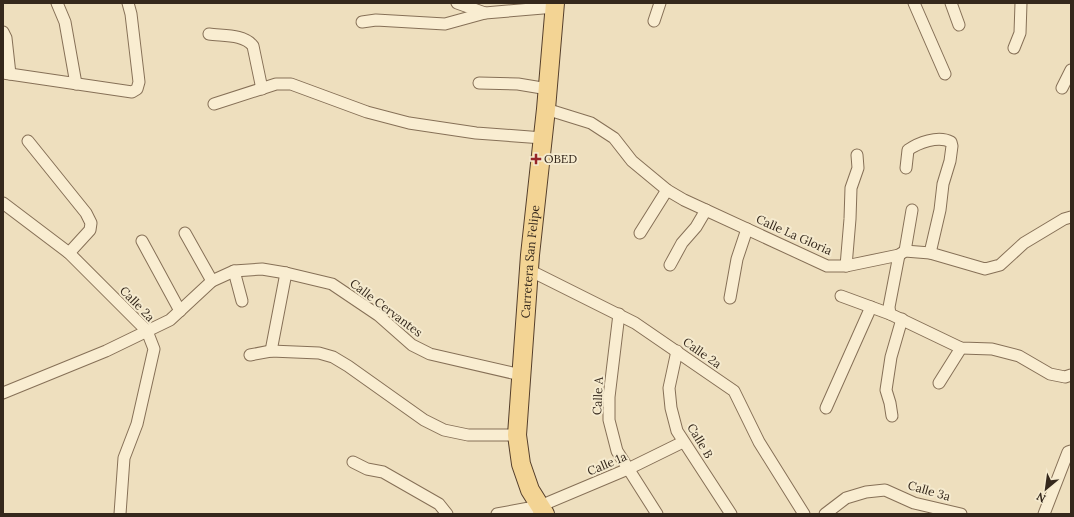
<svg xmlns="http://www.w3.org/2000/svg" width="1074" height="517" font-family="Lora,serif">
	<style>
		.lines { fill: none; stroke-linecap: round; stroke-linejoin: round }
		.street-casing { stroke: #867057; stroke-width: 13 }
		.primary-casing { stroke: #543e2b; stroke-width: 20 }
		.street { stroke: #f9edd1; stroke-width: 11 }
		.primary { stroke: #f3d494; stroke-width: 18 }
		.poi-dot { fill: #962628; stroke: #f5eace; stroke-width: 1.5 }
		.labels { text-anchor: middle; stroke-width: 4; stroke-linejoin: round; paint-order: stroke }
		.poi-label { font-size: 12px; fill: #35281c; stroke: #f5eace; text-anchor: start }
		.street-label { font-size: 12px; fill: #35281c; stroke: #f5eace }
	</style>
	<rect width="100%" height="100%" fill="#eedfbe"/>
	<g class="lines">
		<defs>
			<g id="street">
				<polyline points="57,3 65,22 76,84"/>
				<polyline points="457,3 485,13 555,7"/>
				<polyline points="914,3 945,74"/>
				<polyline points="951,3 959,25"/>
				<polyline points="654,21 660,3"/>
				<polyline points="362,22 376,20 445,24 485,13"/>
				<polyline points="3,32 6,38 10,74"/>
				<path d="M 209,34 C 223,36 244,34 253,46 L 262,89"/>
				<polyline points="1014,48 1020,33 1021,3"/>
				<polyline points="3,73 132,92 137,89 139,82 131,14 128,3"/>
				<polyline points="479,83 518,84 548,89"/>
				<polyline points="1062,88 1071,70"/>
				<polyline points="214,104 276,84 291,84 367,112 409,123 476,133 543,138"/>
				<polyline points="546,109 591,123 614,138 632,161 667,190 684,200 827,266 846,266 899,255 905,251 930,253 985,269 1000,265 1024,243 1064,219 1071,217"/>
				<polyline points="28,141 86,213 91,223 90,230 69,253"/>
				<path d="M 906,168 L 908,150 C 918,143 938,135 951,142 L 952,146 L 950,161 L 943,184 L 940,210 L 930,253"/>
				<polyline points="3,203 69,253 147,331 154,349 137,424 124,458 120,514"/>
				<polyline points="185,233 212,281"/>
				<polyline points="640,233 667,190"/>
				<polyline points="142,241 180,311"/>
				<polyline points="905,251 912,210"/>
				<polyline points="899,255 889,307 890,314 961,348 992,349 1019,356 1050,374 1065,377 1071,375"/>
				<polyline points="670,265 682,243 696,227 706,210"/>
				<polyline points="846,266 850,219 851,188 858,168 857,155"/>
				<polyline points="529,270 635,323 734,391 759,442 804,514"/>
				<polyline points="234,271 242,301"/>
				<polyline points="841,296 890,314"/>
				<polyline points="730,298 737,259 747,229"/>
				<polyline points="619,314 609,397 609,420 617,451 657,514"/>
				<polyline points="271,351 286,273"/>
				<polyline points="677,351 669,388 671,408 677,431 731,514"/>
				<polyline points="250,355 271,351 319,353 333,357 348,366 424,420 444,430 468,435 517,435"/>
				<polyline points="939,383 961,348"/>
				<polyline points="3,393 106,351 170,320 212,281 234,271 262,269 286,273 332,284 378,315 412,345 430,354 521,375"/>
				<polyline points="826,408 871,307"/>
				<polyline points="892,416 890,403 886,390 891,357 902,319"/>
				<polyline points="353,462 367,469 383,472 439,504 447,514"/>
				<polyline points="497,514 540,506 628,469 683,442"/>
				<polyline points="825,514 846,498 866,492 885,490 914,503 961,514"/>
				<polyline points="1044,514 1068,452 1071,451"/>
			</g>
			<g id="primary">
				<path id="s1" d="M 545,514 L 530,490 L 521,464 L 517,435 L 530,255 L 546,109 L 555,3"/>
			</g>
		</defs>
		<use href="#street" class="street-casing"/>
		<use href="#primary" class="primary-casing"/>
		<use href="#street" class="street"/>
		<use href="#primary" class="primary"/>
	</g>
	<path class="poi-dot" d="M534 153h4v4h4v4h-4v4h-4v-4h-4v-4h4z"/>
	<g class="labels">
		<g class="poi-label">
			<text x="544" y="163">OBED</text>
		</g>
		<g class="street-label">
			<text transform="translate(794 235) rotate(24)" y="4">Calle La Gloria</text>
			<text dy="4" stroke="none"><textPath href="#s1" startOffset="259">Carretera San Felipe</textPath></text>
			<text transform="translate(137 304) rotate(46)" y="4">Calle 2a</text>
			<text transform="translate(386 308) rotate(37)" y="4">Calle Cervantes</text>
			<text transform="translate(702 353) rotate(35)" y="4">Calle 2a</text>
			<text transform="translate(598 396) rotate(-87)" y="4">Calle A</text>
			<text transform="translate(700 441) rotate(59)" y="4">Calle B</text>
			<text transform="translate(607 464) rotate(-23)" y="4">Calle 1a</text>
			<text transform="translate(929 491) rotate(16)" y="4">Calle 3a</text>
		</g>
	</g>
	<rect width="1074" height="517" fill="none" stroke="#35281c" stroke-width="8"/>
	<g transform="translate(1046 489) rotate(209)" stroke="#f5eace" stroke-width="3" paint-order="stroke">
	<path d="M0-3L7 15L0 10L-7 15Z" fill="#35281c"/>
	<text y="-6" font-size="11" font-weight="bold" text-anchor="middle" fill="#35281c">N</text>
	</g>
</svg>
